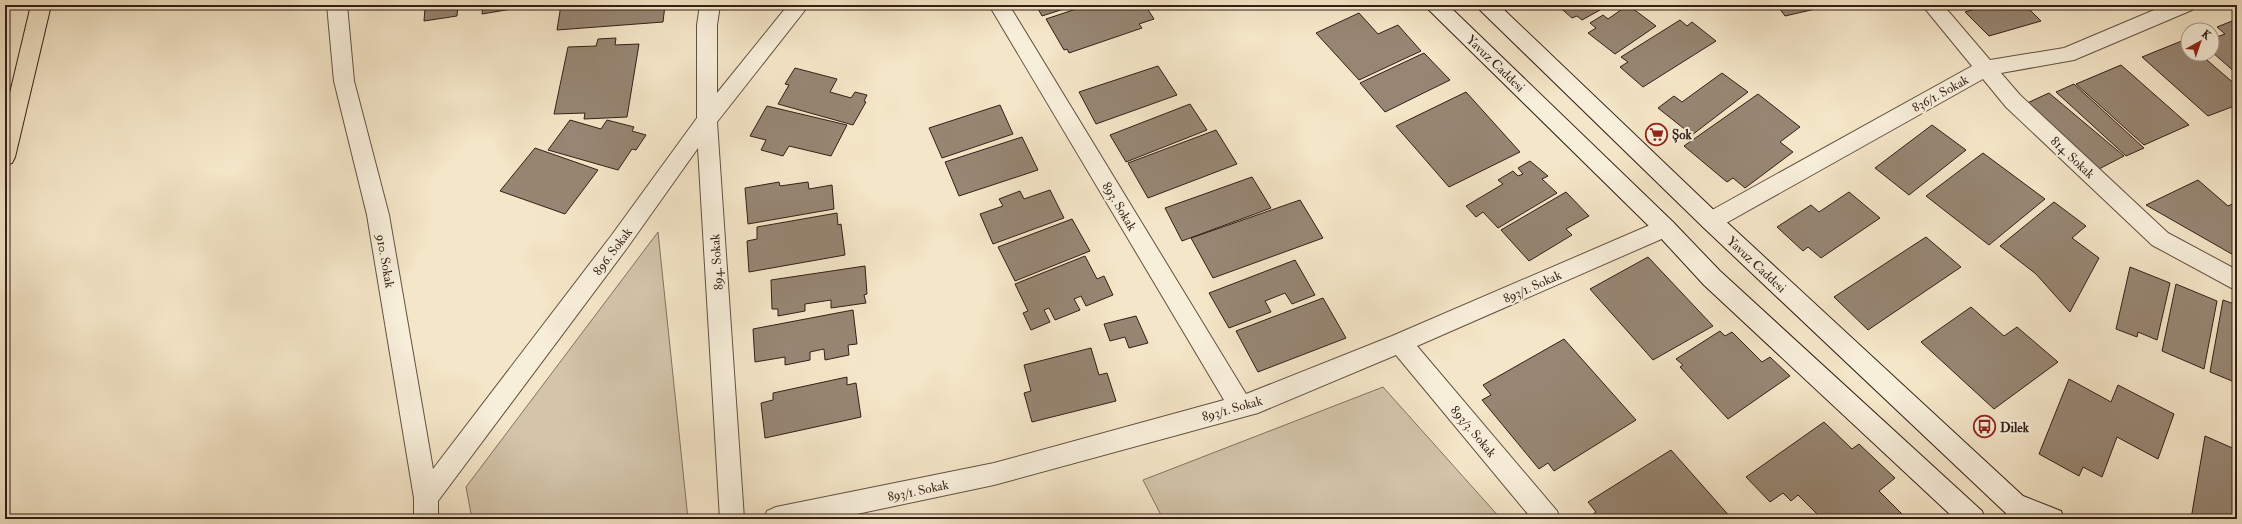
<svg xmlns="http://www.w3.org/2000/svg" width="2242" height="524" font-family="'IM FELL Double Pica',serif">
	<style>
		.green { fill: #d3c4aa; stroke: #837260 }
		.building { fill: #978673; stroke: #331f16 }
		.lines { fill: none; stroke-linecap: round; stroke-linejoin: round }
		.street-casing { stroke: #635142; stroke-width: 2 }
		.secondary-casing { stroke: #331f16; stroke-width: 2 }
		.highway-casing { stroke: #331f16; stroke-width: 2 }
		.street { fill: #f8efdb; fill-rule: evenodd }
		.secondary { fill: #f8efdb; fill-rule: evenodd }
		.highway { fill: #f4e6c8; fill-rule: evenodd }
		.labels { text-anchor: middle; stroke-width: 4; stroke-linejoin: round; paint-order: stroke }
		.street-label { font-size: 13px; fill: #331f16; stroke: #f8efdb }
		.poi-label { font-size: 13px; font-weight: bold; fill: #331f16; stroke: #f8efdb; text-anchor: start }
	</style>
	<rect width="100%" height="100%" fill="#f4e6c8"/>
	<filter id="stains"><feTurbulence type="fractalNoise" baseFrequency=".005" numOctaves="4"/><feColorMatrix values="0 0 0 0 .2 0 0 0 0 .09 0 0 0 0 .02 0 0 0 .5 -.17"/></filter>
	<radialGradient id="worn" r=".72"><stop offset=".6" stop-color="#630" stop-opacity="0"/><stop offset="1" stop-color="#630" stop-opacity=".3"/></radialGradient>
	<g class="green">
		<polygon points="658,232 688,519 472,519 466,487"/>
		<polygon points="1383,387 1501,519 1163,519 1143,480"/>
	</g>
	<g class="building">
		<polygon points="418,5 458,5 457,16 424,21 425,8 417,9"/>
		<polygon points="483,5 512,5 512,9 482,14"/>
		<polygon points="561,5 665,5 663,22 557,30"/>
		<polygon points="1036,5 1076,5 1042,16"/>
		<polygon points="1088,5 1145,5 1154,19 1139,24 1142,28 1069,53 1067,49 1064,50 1046,19"/>
		<polygon points="1557,5 1609,5 1582,20 1577,16 1572,18"/>
		<polygon points="1628,5 1656,26 1615,54 1588,33 1596,28 1590,23 1603,15 1608,19"/>
		<polygon points="1777,5 1833,5 1785,16"/>
		<polygon points="1990,5 2025,5 2041,21 1989,36 1965,12"/>
		<polygon points="1359,13 1378,34 1398,25 1421,51 1359,80 1316,33"/>
		<polygon points="1680,20 1687,26 1692,22 1716,41 1643,87 1620,67 1628,62 1621,57"/>
		<polygon points="2232,21 2237,25 2237,74 2212,52 2212,36 2214,38 2225,34 2217,27"/>
		<polygon points="616,38 615,45 639,44 627,117 584,119 585,113 554,114 568,47 596,46 598,39"/>
		<polygon points="2184,40 2188,43 2188,54 2200,54 2237,86 2237,105 2208,116 2142,57"/>
		<polygon points="1424,53 1450,80 1385,112 1360,83"/>
		<polygon points="2121,65 2189,125 2144,145 2076,84"/>
		<polygon points="1158,66 1177,95 1096,124 1079,92"/>
		<polygon points="795,68 837,79 830,92 851,98 855,92 867,95 864,101 866,102 853,125 778,104 789,85 785,84"/>
		<polygon points="1722,73 1748,92 1692,135 1658,108 1674,96 1682,102"/>
		<polygon points="2074,84 2144,148 2126,156 2056,92"/>
		<polygon points="1466,92 1520,152 1449,187 1396,126"/>
		<polygon points="2049,93 2124,156 2099,169 2025,104"/>
		<polygon points="1758,94 1800,127 1780,142 1793,152 1745,188 1733,178 1727,182 1684,146"/>
		<polygon points="1190,104 1207,130 1126,162 1110,135"/>
		<polygon points="1000,105 1013,134 942,158 929,128"/>
		<polygon points="767,106 847,125 831,156 789,146 783,156 761,150 766,140 750,136"/>
		<polygon points="570,120 601,129 607,120 634,127 632,131 646,135 636,150 632,149 618,170 548,150"/>
		<polygon points="1932,125 1966,150 1909,195 1875,168"/>
		<polygon points="1216,130 1237,164 1148,198 1128,163"/>
		<polygon points="1022,137 1038,170 959,196 945,162"/>
		<polygon points="535,148 598,170 565,214 500,191"/>
		<polygon points="1983,153 2045,199 1989,245 1926,196"/>
		<polygon points="1530,161 1548,176 1542,179 1557,193 1498,228 1483,212 1476,217 1466,206 1503,184 1498,180 1513,171 1518,176 1523,174 1518,168"/>
		<polygon points="1252,177 1271,208 1182,241 1165,208"/>
		<polygon points="2198,180 2228,206 2237,202 2237,257 2146,205"/>
		<polygon points="779,182 780,186 808,182 809,189 832,185 834,209 748,224 745,188"/>
		<polygon points="1050,190 1064,218 993,244 980,214 1003,206 999,199 1020,191 1024,199"/>
		<polygon points="1566,192 1589,216 1566,229 1572,235 1529,261 1501,230"/>
		<polygon points="1849,192 1880,218 1821,258 1808,247 1803,251 1777,227 1811,205 1819,212"/>
		<polygon points="1300,200 1323,238 1213,278 1191,238"/>
		<polygon points="2054,202 2086,226 2072,238 2099,258 2070,312 2036,274 2000,246"/>
		<polygon points="837,213 838,225 841,224 845,255 749,272 747,241 757,239 757,227"/>
		<polygon points="1072,219 1090,251 1015,281 998,247"/>
		<polygon points="1926,237 1961,267 1868,330 1834,297"/>
		<polygon points="1085,256 1097,279 1104,276 1113,295 1086,306 1081,296 1074,299 1080,310 1055,320 1049,308 1044,310 1050,322 1031,330 1023,313 1028,311 1015,284"/>
		<polygon points="1648,257 1713,326 1653,360 1590,289"/>
		<polygon points="1295,260 1315,295 1292,304 1285,293 1265,301 1271,312 1229,328 1209,293"/>
		<polygon points="865,266 867,294 864,295 866,303 831,308 831,300 805,304 805,311 778,316 778,309 772,309 771,280"/>
		<polygon points="2130,267 2170,283 2157,340 2138,332 2137,337 2116,329"/>
		<polygon points="2176,284 2217,301 2204,369 2162,351"/>
		<polygon points="1323,298 1346,338 1258,372 1236,331"/>
		<polygon points="2223,300 2237,305 2237,383 2210,372"/>
		<polygon points="1971,307 2004,336 2017,327 2058,362 1994,409 1921,342"/>
		<polygon points="853,310 857,344 848,345 849,355 825,360 824,349 810,352 810,360 785,365 785,357 755,362 753,329"/>
		<polygon points="1136,316 1148,343 1129,348 1125,337 1110,341 1104,324"/>
		<polygon points="1720,331 1725,336 1732,332 1762,362 1770,357 1790,376 1728,419 1680,367 1683,365 1676,359"/>
		<polygon points="1564,339 1636,420 1554,471 1548,463 1539,469 1482,400 1491,395 1483,385"/>
		<polygon points="1091,348 1099,375 1107,373 1116,401 1032,422 1024,393 1031,391 1024,365"/>
		<polygon points="847,377 847,385 856,383 861,417 765,438 761,403 773,400 773,393"/>
		<polygon points="2069,379 2111,402 2118,385 2174,414 2158,459 2117,437 2102,477 2083,467 2079,476 2039,454"/>
		<polygon points="1824,422 1852,449 1859,444 1895,478 1879,491 1907,519 1822,519 1798,495 1791,501 1783,493 1770,502 1746,477"/>
		<polygon points="2205,436 2237,450 2237,519 2191,519"/>
		<polygon points="1671,450 1732,519 1589,519 1588,518 1596,512 1588,502"/>
	</g>
	<g class="lines">
		<defs>
			<g id="street">
				<polygon points="327,5 347,5 354,81 389,215 433,469 611,236 697,118 697,25 700,5 720,5 717,25 717,93 788,5 809,5 717,122 744,519 720,519 698,148 627,248 438,501 438,519 414,519 414,498 367,215 334,81"/>
				<polygon points="989,5 1009,5 1246,394 1392,336 1657,222 1665,219 1673,222 1676,228 1673,234 1417,346 1557,511 1560,519 1532,519 1396,355 1258,413 994,485 833,519 764,519 767,511 776,507 994,463 1224,400"/>
				<polygon points="1922,5 1943,5 1990,60 2064,48 2166,5 2195,5 2192,10 2074,60 2001,73 2020,95 2168,233 2237,270 2237,291 2152,245 2006,107 1983,79 1719,227 1711,230 1703,227 1700,221 1703,215 1972,66"/>
			</g>
			<g id="secondary">
				<polygon points="1426,5 1448,5 1673,222 1720,271 1982,511 1985,519 1955,519 1704,285 1657,234 1429,10"/>
				<polygon points="1477,5 1499,5 1719,215 2023,496 2061,511 2064,519 2012,519 1703,227 1480,10"/>
			</g>
			<polygon id="highway" points="31,5 51,5 15,157 12,163 5,165 5,114"/>
		</defs>
		<use href="#street" class="street-casing"/>
		<use href="#secondary" class="secondary-casing"/>
		<use href="#highway" class="highway-casing"/>
		<use href="#street" class="street"/>
		<use href="#secondary" class="secondary"/>
		<use href="#highway" class="highway"/>
	</g>
	<defs>
		<symbol id="supermarket-ring" viewBox="-11 -11 22 22"><circle r="9.5" fill="#f8efdb" stroke="#8f2418" stroke-width="1.5"/><path d="M-6-5.5h2.5l.6 2H6L4.5 2H-2.5L-4.4-4H-6ZM-1.5 3.2a1.3 1.3 0 1 0 .1 0ZM3 3.2a1.3 1.3 0 1 0 .1 0Z" fill="#8f2418"/></symbol>
		<symbol id="bus-ring" viewBox="-11 -11 22 22"><circle r="9.5" fill="#f8efdb" stroke="#8f2418" stroke-width="1.5"/><path d="M-5-6H5V4H4V6H2V4H-2V6H-4V4H-5ZM-3.5-4V0h7V-4ZM-3.5 1.2v1.5H-2V1.2ZM2 1.2v1.5H3.5V1.2Z" fill="#8f2418"/></symbol>
	</defs>
	<g fill-rule="evenodd">
		<use href="#supermarket-ring" x="1644" y="122" width="25" height="25"/>
		<use href="#bus-ring" x="1972" y="414" width="25" height="25"/>
	</g>
	<g class="labels">
		<g class="street-label">
			<text transform="translate(1496 63) rotate(44)" y="5">Yavuz Caddesi</text>
			<text transform="translate(1940 93) rotate(-29)" y="5">836/1. Sokak</text>
			<text transform="translate(2073 157) rotate(43)" y="5">814. Sokak</text>
			<text transform="translate(1120 206) rotate(59)" y="5">893. Sokak</text>
			<text transform="translate(612 251) rotate(-53)" y="5">896. Sokak</text>
			<text transform="translate(386 261) rotate(80)" y="5">910. Sokak</text>
			<text transform="translate(716 262) rotate(-94)" y="5">894. Sokak</text>
			<text transform="translate(1757 264) rotate(43)" y="5">Yavuz Caddesi</text>
			<text transform="translate(1532 286) rotate(-24)" y="5">893/1. Sokak</text>
			<text transform="translate(1232 408) rotate(-16)" y="5">893/1. Sokak</text>
			<text transform="translate(1474 431) rotate(50)" y="5">893/3. Sokak</text>
			<text transform="translate(918 490) rotate(-12)" y="5">893/1. Sokak</text>
		</g>
		<g class="poi-label">
			<text x="1672" y="139">Şok</text>
			<text x="2000" y="432">Dilek</text>
		</g>
	</g>
	<rect width="2242" height="524" fill="none" stroke="#f4e6c8" stroke-width="20"/>
	<rect x="6" y="6" width="2230" height="512" fill="none" stroke="#331f16" stroke-width="2"/>
	<rect x="10" y="10" width="2222" height="504" fill="none" stroke="#331f16"/>
	<g transform="translate(2200 42) rotate(40)"><circle r="19" fill="#f8efdb" stroke="#a99c8c"/>
	<path d="M0-3L7 15L0 10L-7 15Z" fill="#8f2418"/>
	<text y="-6" font-size="11" font-weight="bold" text-anchor="middle" fill="#331f16">K</text>
	</g>
	<rect width="100%" height="100%" filter="url(#stains)"/>
	<rect width="100%" height="100%" fill="url(#worn)"/>
</svg>
